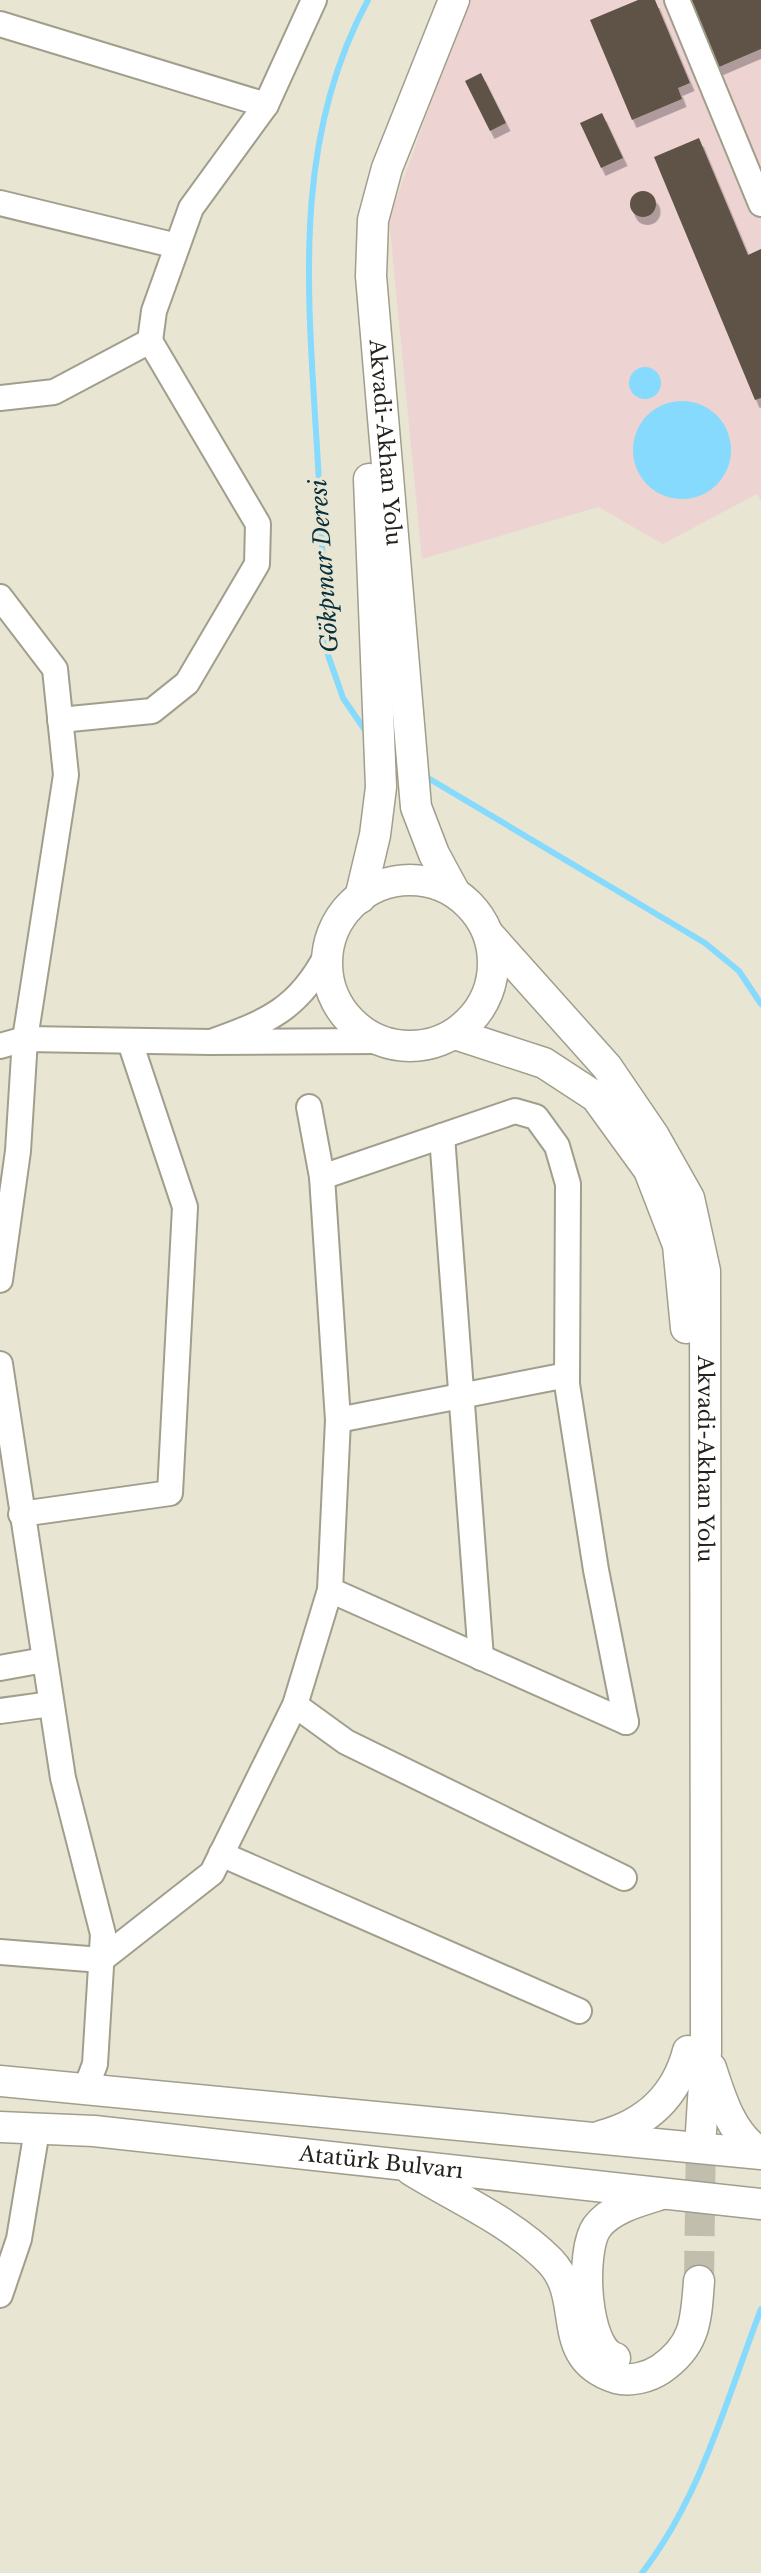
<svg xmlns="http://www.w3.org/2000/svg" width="761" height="2573" font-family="'Libre Baskerville',serif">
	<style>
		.industrial { fill: #eed3d3 }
		.water { fill: #85dafd }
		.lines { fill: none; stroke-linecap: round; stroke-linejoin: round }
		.stream { stroke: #85dafd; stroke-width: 6 }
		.building { fill: #5e5346; filter: url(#shadow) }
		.major-tunnel { stroke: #c1beae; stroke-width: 30; stroke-dasharray: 30 15; stroke-linecap: butt }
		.minor-casing { stroke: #a19e8c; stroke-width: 28 }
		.major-casing { stroke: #a19e8c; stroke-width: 33 }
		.minor { stroke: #fff; stroke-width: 24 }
		.major { stroke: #fff; stroke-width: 30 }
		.labels { text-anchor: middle; stroke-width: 7; stroke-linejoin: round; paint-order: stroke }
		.street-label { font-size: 21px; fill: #25231c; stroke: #e8e5d2 }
		.water-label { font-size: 23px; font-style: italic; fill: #07303e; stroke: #e8e5d2 }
	</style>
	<defs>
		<filter id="shadow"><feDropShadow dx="4.5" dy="8" stdDeviation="0" flood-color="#0004"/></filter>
	</defs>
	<rect width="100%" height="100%" fill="#e8e5d2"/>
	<polygon class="industrial" points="468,0 761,0 761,501 757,494 663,544 598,507 422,559 389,219"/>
	<g class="water">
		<circle cx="645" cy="383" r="16"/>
		<circle cx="682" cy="450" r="49"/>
	</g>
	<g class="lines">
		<g class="stream">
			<path d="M 367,733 L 343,698 L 328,655 C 323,581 321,506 316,432 C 307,284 294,136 368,0"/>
			<polyline points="423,775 705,943 739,971 761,1004"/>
			<path d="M 642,2573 C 701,2497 727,2398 761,2309"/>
		</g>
	</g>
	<g class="building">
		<polygon points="638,0 655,0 690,83 678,88 682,99 632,120 590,20"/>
		<polygon points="683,0 761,0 761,49 712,70"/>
		<polygon points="481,73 506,123 490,131 465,81"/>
		<polygon points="602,113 623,158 601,168 580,123"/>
		<polygon points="699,138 748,255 761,249 761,398 755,400 654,157"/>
		<circle cx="643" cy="204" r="13"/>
	</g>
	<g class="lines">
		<polyline class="major-tunnel" points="699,2281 701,2132"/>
		<defs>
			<g id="minor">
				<polyline points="677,0 761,204"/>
				<polyline points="0,24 266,105"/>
				<polyline points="0,203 177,246"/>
				<polyline points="0,398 54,392 150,341 154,311 191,208 266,105 314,0"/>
				<polyline points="0,597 55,669 66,775 25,1039 18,1151 0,1280"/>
				<polyline points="60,720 152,711 187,683 257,564 258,524 150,341"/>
				<path d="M 327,954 C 299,1009 267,1022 211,1042 L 378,1041"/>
				<polyline points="0,1046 25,1039 211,1042"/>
				<polyline points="442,1136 481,1658"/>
				<polyline points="322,1177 515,1111 536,1117 557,1146 568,1184 567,1384 596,1570 626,1722"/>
				<polyline points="0,1364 63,1778 103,1934 95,2064 86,2088"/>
				<polyline points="338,1420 567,1375"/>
				<polyline points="21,1514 170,1493 185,1207 130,1042"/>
				<polyline points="330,1590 626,1722"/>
				<polyline points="0,1668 44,1660"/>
				<polyline points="295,1705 346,1742 624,1878"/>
				<polyline points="0,1711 51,1704"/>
				<polyline points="221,1854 579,2011"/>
				<polyline points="0,1952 101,1960 212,1873 295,1705 330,1590 338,1420 322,1177 309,1107"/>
				<polyline points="0,2295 19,2239 37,2130"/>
			</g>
			<g id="major">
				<path id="s1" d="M 454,0 L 387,168 L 373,220 L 371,276 L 416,807 L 434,854 L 454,891"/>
				<circle cx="410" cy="963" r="83"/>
				<polyline points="360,898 375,835 381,787 369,479"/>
				<path id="s2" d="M 490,936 L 607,1067 L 654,1136 L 689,1198 L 705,1271 L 706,2052 L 701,2132"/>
				<polyline points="455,1034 544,1063 596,1097 649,1170 678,1245 686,1328"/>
				<path d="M 711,2068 C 721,2099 732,2136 761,2153"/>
				<polyline points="0,2081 761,2154"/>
				<path id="s3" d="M 0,2127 L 94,2131 L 761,2204"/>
				<path d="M 601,2136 C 646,2124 676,2097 688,2051"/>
				<path d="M 411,2170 C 456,2198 512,2222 550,2261 C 587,2299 552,2358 616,2378 C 631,2382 649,2377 661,2369 C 696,2345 696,2320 699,2281"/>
				<path d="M 615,2358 C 584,2349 580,2250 597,2227 C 610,2209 639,2201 659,2195"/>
			</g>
		</defs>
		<use href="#minor" class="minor-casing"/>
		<use href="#major" class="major-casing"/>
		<use href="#minor" class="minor"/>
		<use href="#major" class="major"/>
	</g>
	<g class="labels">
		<g class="street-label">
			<text dy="7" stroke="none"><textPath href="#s1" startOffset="458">Akvadi-Akhan Yolu</textPath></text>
			<text dy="7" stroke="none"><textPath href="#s2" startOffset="593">Akvadi-Akhan Yolu</textPath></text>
			<text dy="7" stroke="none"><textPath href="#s3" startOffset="383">Atatürk Bulvarı</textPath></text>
		</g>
		<g class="water-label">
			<text transform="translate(324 566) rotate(-94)" y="8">Gökpınar Deresi</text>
		</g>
	</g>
</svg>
